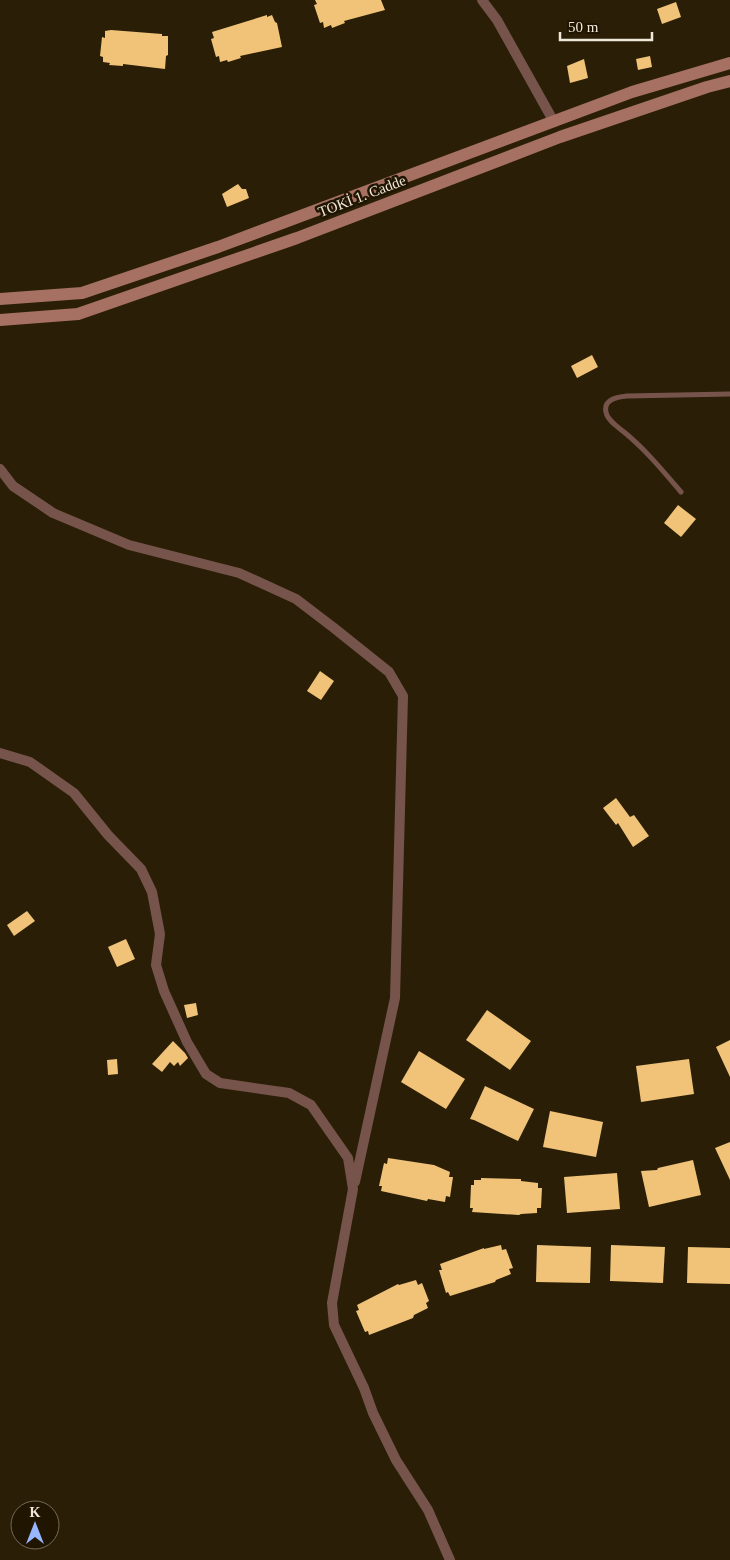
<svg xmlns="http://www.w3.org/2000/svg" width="730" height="1560" font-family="'Times New Roman',serif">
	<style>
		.building { fill: #f0c379 }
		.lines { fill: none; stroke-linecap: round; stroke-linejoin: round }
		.lane { stroke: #76544b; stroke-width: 5 }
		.street { stroke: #76544b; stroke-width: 10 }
		.secondary { stroke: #a67162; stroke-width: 12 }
		.labels { text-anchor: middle; stroke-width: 5; stroke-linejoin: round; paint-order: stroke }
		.street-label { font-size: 15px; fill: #efe7d9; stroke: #201500 }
	</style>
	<rect width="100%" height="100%" fill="#2a1f06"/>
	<g class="building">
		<polygon points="315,0 381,0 385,10 344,21 345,23 332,28 331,25 324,28 323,22 320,23 314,5 317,4"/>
		<polygon points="676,2 681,17 662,24 657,9"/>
		<polygon points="267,15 267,17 272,15 275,22 277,23 282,47 240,56 241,58 228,62 227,60 220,62 219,56 216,57 211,39 214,38 212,32"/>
		<polygon points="111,30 162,34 162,36 168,36 168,55 166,56 165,69 123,64 123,66 109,65 110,63 103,62 103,57 100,56 102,37 105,38 105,31"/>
		<polygon points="650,56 652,67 638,70 636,59"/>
		<polygon points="584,59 588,78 570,83 567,66"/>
		<polygon points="238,184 242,189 246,189 249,198 227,207 222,194"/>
		<polygon points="592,355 598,367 577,378 571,366"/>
		<polygon points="678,505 696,519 681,537 664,523"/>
		<polygon points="320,671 334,681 321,700 307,691"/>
		<polygon points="616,798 630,817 634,815 649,836 633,847 618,823 616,825 603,808"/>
		<polygon points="27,911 35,921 14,936 7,925"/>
		<polygon points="126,939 135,959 117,967 108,947"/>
		<polygon points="196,1003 198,1015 187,1018 184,1005"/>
		<polygon points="487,1010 531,1041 510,1070 466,1040"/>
		<polygon points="730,1040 730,1077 716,1047"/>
		<polygon points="173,1041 185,1053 188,1058 180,1066 178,1062 174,1066 170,1062 162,1072 152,1064"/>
		<polygon points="419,1051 465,1079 446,1109 401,1082"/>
		<polygon points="117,1059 118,1074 108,1075 107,1060"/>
		<polygon points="689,1059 694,1094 641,1102 636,1066"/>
		<polygon points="485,1086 534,1109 518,1141 474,1120 470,1119"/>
		<polygon points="550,1111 603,1122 596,1157 543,1147"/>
		<polygon points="730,1142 730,1180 715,1148"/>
		<polygon points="388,1158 434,1165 450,1172 449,1177 453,1177 450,1197 446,1196 445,1202 428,1199 427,1201 381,1191 382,1186 379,1186 384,1163 387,1164"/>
		<polygon points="693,1160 701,1195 649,1207 641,1171 657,1170 658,1168"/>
		<polygon points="617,1173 620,1209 567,1213 564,1177"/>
		<polygon points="481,1178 521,1179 521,1181 538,1183 538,1188 542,1188 541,1208 537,1208 537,1213 521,1214 519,1215 472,1212 473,1208 470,1208 471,1185 474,1185 474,1180 481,1180"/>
		<polygon points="501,1245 502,1250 506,1249 513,1268 509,1269 511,1274 496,1280 495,1282 450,1296 448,1292 446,1293 439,1270 442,1270 440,1264 484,1248 484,1249"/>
		<polygon points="537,1245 591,1247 590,1283 536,1282"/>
		<polygon points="611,1245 665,1247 663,1283 610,1281"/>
		<polygon points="688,1247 730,1248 730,1284 687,1283"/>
		<polygon points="416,1280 418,1285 422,1283 429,1301 426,1303 428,1308 414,1315 413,1318 369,1335 368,1331 365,1332 356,1311 359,1310 357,1305 398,1284 399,1285"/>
	</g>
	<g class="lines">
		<path class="lane" d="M 681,492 C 663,471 646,450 624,432 C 618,427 607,420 606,412 C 603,399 618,397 627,396 L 730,394"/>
		<g class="street">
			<polyline points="482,0 497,20 554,122"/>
			<polyline points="0,469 13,486 53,513 129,545 239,573 296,599 334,628 389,672 403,696 395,998 355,1182"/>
			<polyline points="0,753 30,762 74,793 108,835 141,869 152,892 160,934 156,965 164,991 187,1042 206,1074 220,1083 289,1093 311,1105 348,1158 353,1189 332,1303 334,1325 364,1388 373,1413 396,1460 428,1510 450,1560"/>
		</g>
		<g class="secondary">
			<polyline points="0,299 82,293 218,247 632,92 730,63"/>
			<polyline points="0,320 78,314 297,238 560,137 707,87 730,81"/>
		</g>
	</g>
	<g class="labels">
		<g class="street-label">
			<text transform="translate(362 196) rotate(-21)" y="5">TOKİ 1. Cadde</text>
		</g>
	</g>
	<g transform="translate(35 1525)"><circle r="24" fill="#201500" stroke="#736957"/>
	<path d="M0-4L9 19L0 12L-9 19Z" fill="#97b6fd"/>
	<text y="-8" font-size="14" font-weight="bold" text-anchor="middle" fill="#efe7d9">K</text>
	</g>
	<path d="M560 32v8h92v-8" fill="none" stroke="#efe7d9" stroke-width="2.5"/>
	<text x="568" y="32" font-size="15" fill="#efe7d9" stroke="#201500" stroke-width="4" paint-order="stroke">50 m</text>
</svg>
